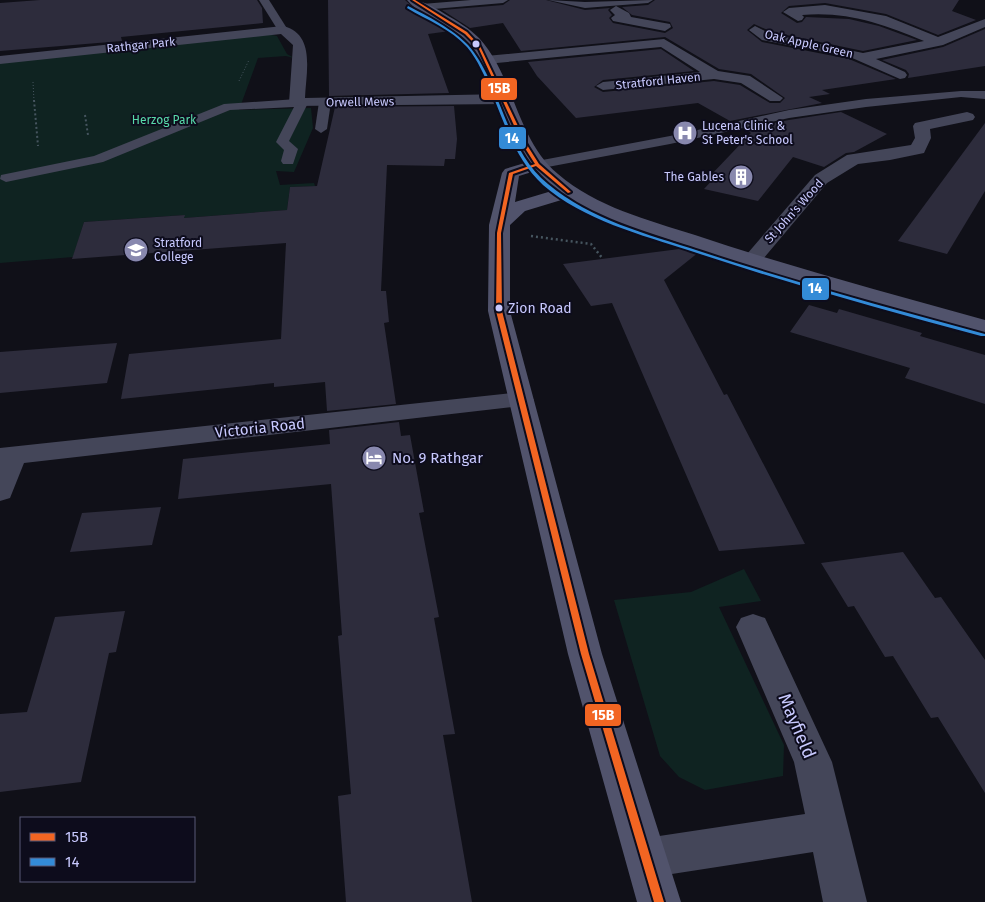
<svg xmlns="http://www.w3.org/2000/svg" width="985" height="902" font-family="'Fira Sans',sans-serif">
	<style>
		.green { fill: #0f2321 }
		.building { fill: #2d2c3c }
		.lines { fill: none; stroke-linecap: round; stroke-linejoin: round }
		.path-far2 { stroke: #46555f; stroke-width: 1; stroke-dasharray: 1 2; stroke-linecap: butt }
		.path-far1 { stroke: #46555f; stroke-width: 2; stroke-dasharray: 2 2.5; stroke-linecap: butt }
		.path { stroke: #46555f; stroke-width: 2.5; stroke-dasharray: 2 3; stroke-linecap: butt }
		.lane { fill: #444659; fill-rule: evenodd }
		.street { fill: #444659; fill-rule: evenodd }
		.secondary { fill: #51536c; fill-rule: evenodd }
		.bus-1-casing { stroke: #0d0c1c; stroke-width: 4 }
		.bus-2-casing { stroke: #0d0c1c; stroke-width: 4 }
		.bus-1 { fill: #f26522; fill-rule: evenodd }
		.bus-2 { fill: #338bd7; fill-rule: evenodd }
		.bus-dot { fill: #c8c9fe; stroke: #0d0c1c; stroke-width: 2 }
		.labels { text-anchor: middle; stroke-width: 4; stroke-linejoin: round; paint-order: stroke }
		.far-street-label { font-size: 12px; fill: #c8c9fe; stroke: #0d0c1c }
		.far-park-label { font-size: 12px; fill: #58daaa; stroke: #0d0c1c }
		.far-poi-label { font-size: 12px; fill: #c8c9fe; stroke: #0d0c1c; text-anchor: start }
		.bus-label { font-size: 14px; fill: #c8c9fe; stroke: #0d0c1c; text-anchor: start }
		.street-label { font-size: 15px; fill: #c8c9fe; stroke: #0d0c1c }
		.poi-label { font-size: 15px; fill: #c8c9fe; stroke: #0d0c1c; text-anchor: start }
		.near-street-label { font-size: 18px; fill: #c8c9fe; stroke: #0d0c1c }
		.line-badge { stroke: #0d0c1c; stroke-width: 2 }
		.badge-label { font-size: 14px; text-anchor: middle; font-weight: bold; fill: #fff }
	</style>
	<rect width="100%" height="100%" fill="#101018"/>
	<g class="green">
		<polygon points="267,34 277,36 287,54 294,58 286,56 258,58 239,110 311,108 313,128 294,172 276,171 280,185 314,183 315,186 290,187 287,210 184,218 184,215 84,222 73,257 0,263 0,63"/>
		<polygon points="744,569 761,601 719,607 784,745 783,776 705,790 679,777 660,756 614,600 691,592"/>
	</g>
	<g class="building">
		<polygon points="40,0 257,0 262,8 263,23 121,37 122,41 0,51 0,3"/>
		<polygon points="328,0 405,0 421,14 450,31 428,34 449,93 329,96"/>
		<polygon points="510,0 546,0 585,10 610,8 608,10 612,15 609,18 613,23 665,33 673,28 670,22 632,15 622,7 648,5 655,0 959,0 952,11 976,20 938,35 886,14 825,3 789,6 781,13 797,23 802,22 806,17 849,19 879,26 917,40 863,51 772,32 754,24 747,30 762,42 849,59 896,79 822,90 830,94 809,97 822,103 730,121 698,103 576,118 537,76 528,62 661,49 694,71 603,80 594,87 603,92 714,81 740,85 770,103 780,103 785,98 751,74 719,69 665,37 521,51 503,23 470,28 442,10 503,5"/>
		<polygon points="985,29 985,66 908,78 909,74 906,70 882,60 943,47"/>
		<polygon points="454,106 457,139 455,159 445,159 444,166 387,165 381,291 386,291 389,322 384,323 396,404 327,411 325,382 274,387 274,383 121,399 129,354 281,339 286,243 72,259 84,222 185,215 184,218 287,210 290,187 317,186 335,107"/>
		<polygon points="841,112 887,134 854,152 846,153 824,167 793,157 758,201 704,189 715,177 710,176 751,133 745,129 789,120"/>
		<polygon points="985,123 985,191 947,254 898,241"/>
		<polygon points="687,248 699,252 664,280 724,395 727,394 805,544 719,551 612,303 591,306 563,264"/>
		<polygon points="809,305 837,313 839,309 922,333 920,336 985,355 985,404 905,378 910,368 790,332"/>
		<polygon points="117,343 107,383 0,393 0,352"/>
		<polygon points="399,422 401,436 410,435 424,512 419,513 439,617 434,618 455,734 443,735 472,902 346,902 338,796 351,794 338,636 342,635 331,484 178,499 183,459 330,444 329,430"/>
		<polygon points="161,507 152,545 70,552 82,513"/>
		<polygon points="903,552 935,598 941,597 985,660 985,793 938,717 931,718 893,656 885,657 854,606 848,607 821,563"/>
		<polygon points="125,611 116,652 109,653 81,782 0,792 0,714 27,712 55,617"/>
	</g>
	<g class="lines">
		<g class="path-far2">
			<polyline points="239,81 249,60"/>
			<polyline points="33,82 34,101"/>
		</g>
		<g class="path-far1">
			<polyline points="34,100 38,146"/>
			<polyline points="85,115 88,135"/>
		</g>
		<polyline class="path" points="531,236 591,244 603,259"/>
		<g class="lane">
			<polygon points="259,0 269,0 288,30 287,32 279,32"/>
			<polygon points="471,0 508,0 503,3 422,10 417,7 422,4"/>
			<polygon points="548,0 585,2 653,0 648,3 585,8"/>
			<polygon points="961,91 985,91 985,99 961,97 866,107 789,118 670,144 537,169 530,165 537,161 670,136 789,110 866,99"/>
			<polygon points="325,98 331,102 327,129 321,133 315,129 319,102"/>
			<polygon points="297,99 306,100 308,103 289,141 298,149 293,164 283,164 281,161 284,150 276,142 294,107 230,110 103,162 6,182 0,179 1,175 94,156 224,104"/>
		</g>
		<g class="street">
			<path d="M 825,5 L 886,16 L 938,37 L 985,19 L 985,27 L 943,45 L 876,59 L 905,72 L 907,75 L 905,78 L 900,79 L 850,57 L 762,40 L 749,30 L 755,26 L 771,34 L 863,53 L 924,41 C 883,24 847,11 802,15 L 804,17 L 802,20 L 798,21 L 783,12 L 789,8 Z"/>
			<polygon points="616,6 629,13 631,17 670,24 671,27 665,31 613,21 611,18 615,15 610,10"/>
			<path d="M 283,26 C 316,34 306,72 305,98 L 505,94 L 513,99 L 505,104 L 292,106 L 289,103 L 293,45 L 281,34 L 0,64 L 0,56 Z"/>
			<polygon points="664,39 718,71 750,76 783,98 780,101 770,101 741,83 714,79 603,90 596,86 603,82 700,72 661,47 486,64 479,60 486,56"/>
			<polygon points="967,112 973,114 975,117 973,120 930,129 931,138 924,153 890,160 858,164 827,183 758,265 751,267 744,265 741,261 815,175 847,155 911,145 915,138 913,126 915,123"/>
			<polygon points="521,392 530,395 534,400 530,405 24,463 10,498 0,501 0,448"/>
			<polygon points="753,614 765,618 832,762 867,902 823,902 813,852 646,878 631,872 625,858 631,844 646,838 805,814 794,762 736,627 741,618"/>
		</g>
		<path class="secondary" d="M 407,0 C 423,0 432,6 445,14 C 457,21 469,28 479,38 C 515,77 516,139 558,174 C 596,207 648,220 695,235 C 790,267 888,293 985,320 L 985,334 C 886,309 787,280 691,247 C 650,233 605,222 568,198 L 525,211 L 510,225 L 510,311 L 602,654 L 681,902 L 637,902 L 568,654 L 488,311 L 489,225 L 502,173 L 505,169 L 528,162 C 504,127 497,80 472,47 C 456,25 423,20 407,0 ZM 535,171 L 555,190 L 515,202 L 519,176 Z"/>
		<defs>
			<polygon id="bus-1" points="412,0 415,0 467,32 480,46 527,145 539,164 571,192 568,193 536,166 513,174 501,233 502,311 589,654 664,902 654,902 581,654 496,311 497,233 509,173 535,164 523,145 478,47 465,34"/>
			<path id="bus-2" d="M 408,6 C 426,15 454,30 468,45 C 476,54 483,66 488,77 C 505,113 515,157 548,184 C 591,220 647,234 699,251 C 793,282 889,308 985,334 L 985,336 L 981,336 C 884,310 787,283 691,251 C 642,235 583,220 543,185 C 517,161 505,126 492,93 C 485,77 478,60 467,47 C 451,29 427,20 407,8 Z"/>
		</defs>
		<use href="#bus-1" class="bus-1-casing"/>
		<use href="#bus-2" class="bus-2-casing"/>
		<use href="#bus-1" class="bus-1"/>
		<use href="#bus-2" class="bus-2"/>
	</g>
	<defs>
		<symbol id="hospital-disc" viewBox="-11 -11 22 22"><circle r="9.5" fill="#8888ae" stroke="#0d0c1c"/><path d="M-5-5h3v3.5h4V-5h3V5h-3V1.5h-4V5h-3Z" fill="#fff"/></symbol>
		<symbol id="building-disc" viewBox="-11 -11 22 22"><circle r="9.5" fill="#8888ae" stroke="#0d0c1c"/><path d="M-4-6H4V6H1V3H-1V6H-4ZM-2.5-4.3h1.7v1.8h-1.7ZM.8-4.3h1.7v1.8H.8ZM-2.5-1h1.7V.8h-1.7ZM.8-1h1.7V.8H.8Z" fill="#fff"/></symbol>
		<symbol id="school-disc" viewBox="-11 -11 22 22"><circle r="9.5" fill="#8888ae" stroke="#0d0c1c"/><path d="M0-5L7-2L0 1L-7-2ZM-4 1L0 2.5L4 1V4Q0 6-4 4Z" fill="#fff"/></symbol>
		<symbol id="hotel-disc" viewBox="-11 -11 22 22"><circle r="9.5" fill="#8888ae" stroke="#0d0c1c"/><path d="M-6-4.5h1.5V1H6V5H4.5V3h-9V5H-6ZM-4 0a1.8 1.8 0 1 1 3.6 0ZM.5 0V-2.5h3Q6-2.5 6 0Z" fill="#fff"/></symbol>
	</defs>
	<g fill-rule="evenodd">
		<use href="#hospital-disc" x="671" y="119" width="28" height="28"/>
		<use href="#building-disc" x="727" y="163" width="28" height="28"/>
		<use href="#school-disc" x="122" y="236" width="28" height="28"/>
		<use href="#hotel-disc" x="360" y="444" width="28" height="28"/>
	</g>
	<g class="bus-dot">
		<circle cx="476" cy="44" r="4.5"/>
		<circle cx="499" cy="308" r="4.5"/>
	</g>
	<g class="labels">
		<g class="far-street-label">
			<text transform="translate(809 44) rotate(13)" y="4">Oak Apple Green</text>
			<text transform="translate(141 45) rotate(-6)" y="4">Rathgar Park</text>
			<text transform="translate(658 81) rotate(-6)" y="4">Stratford Haven</text>
			<text transform="translate(360 102) rotate(-1)" y="4">Orwell Mews</text>
			<text transform="translate(794 211) rotate(-48)" y="4">St John's Wood</text>
		</g>
		<g class="far-park-label">
			<text x="164" y="124">Herzog Park</text>
		</g>
		<g class="far-poi-label">
			<text x="702" y="130">Lucena Clinic &amp;<tspan x="702" dy="14">St Peter's School</tspan></text>
			<text x="724" y="181" text-anchor="end">The Gables</text>
			<text x="154" y="247">Stratford<tspan x="154" dy="14">College</tspan></text>
		</g>
		<g class="bus-label">
			<text x="508" y="313">Zion Road</text>
		</g>
		<g class="street-label">
			<text transform="translate(260 428) rotate(-6)" y="5">Victoria Road</text>
		</g>
		<g class="poi-label">
			<text x="392" y="463">No. 9 Rathgar</text>
		</g>
		<g class="near-street-label">
			<text transform="translate(797 726) rotate(67)" y="6">Mayfield</text>
		</g>
	</g>
	<g class="line-badge">
		<rect x="480" y="77" width="38" height="24" rx="5" fill="#f26522"/>
		<rect x="498" y="126" width="29" height="24" rx="5" fill="#338bd7"/>
		<rect x="801" y="277" width="29" height="24" rx="5" fill="#338bd7"/>
		<rect x="584" y="703" width="38" height="24" rx="5" fill="#f26522"/>
	</g>
	<g class="badge-label">
		<text x="499" y="93">15B</text>
		<text x="512" y="143">14</text>
		<text x="815" y="293">14</text>
		<text x="603" y="720">15B</text>
	</g>
	<rect x="20" y="817" width="175" height="65" fill="#0d0c1c" stroke="#585876"/>
	<rect x="30" y="833" width="25" height="8" fill="#f26522" stroke="#585876"/>
	<text x="65" y="842" font-size="15" fill="#c8c9fe">15B</text>
	<rect x="30" y="858" width="25" height="8" fill="#338bd7" stroke="#585876"/>
	<text x="65" y="867" font-size="15" fill="#c8c9fe">14</text>
</svg>
